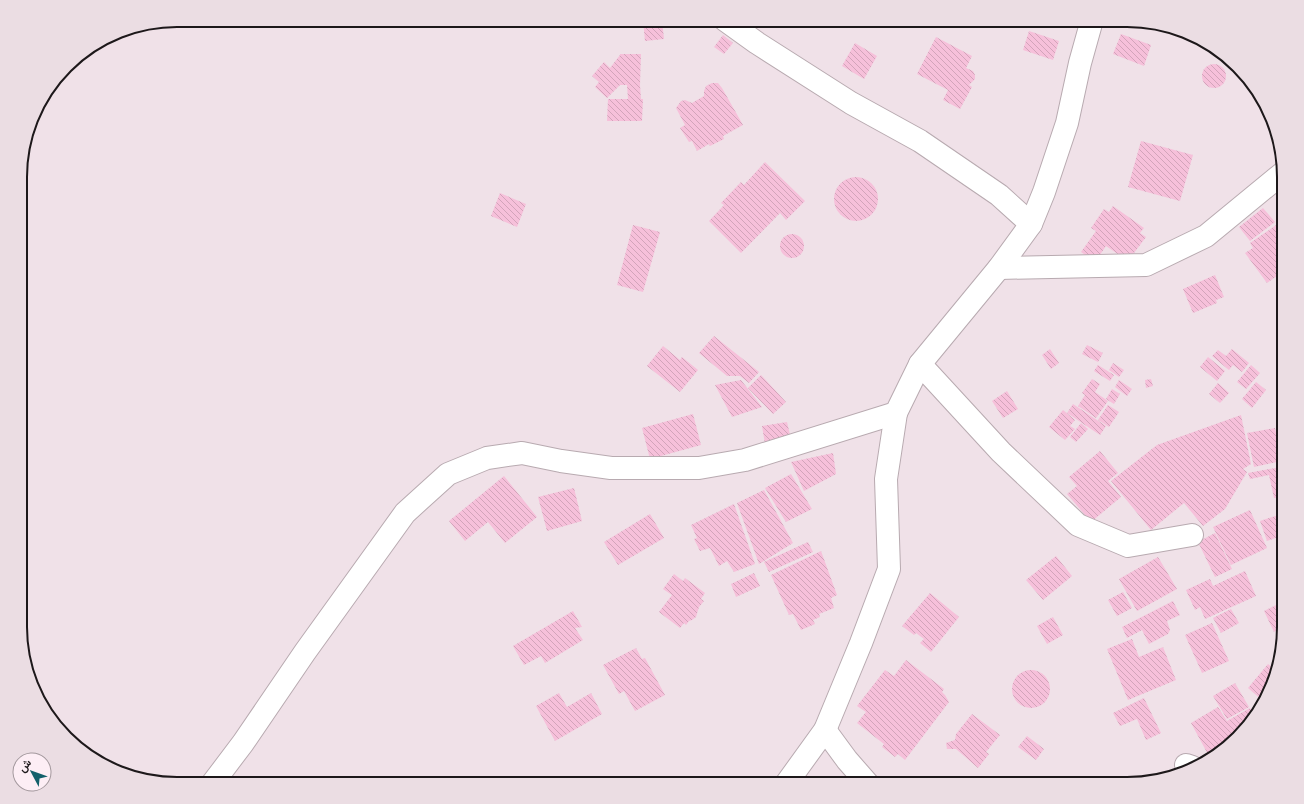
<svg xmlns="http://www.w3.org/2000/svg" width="1304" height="804" font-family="Ubuntu,Vazirmatn,sans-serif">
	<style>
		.building { fill: url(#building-back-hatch) }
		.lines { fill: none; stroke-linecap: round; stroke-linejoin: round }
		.minor-casing { stroke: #b8aab0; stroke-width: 24 }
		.tertiary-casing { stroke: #b8aab0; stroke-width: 24 }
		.minor { stroke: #fff; stroke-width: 22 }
		.tertiary { stroke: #fff; stroke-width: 22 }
		.rim { fill: none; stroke: #1d181a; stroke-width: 2 }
	</style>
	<defs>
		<pattern id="building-back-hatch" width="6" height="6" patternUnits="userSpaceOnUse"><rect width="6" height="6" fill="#f6c0da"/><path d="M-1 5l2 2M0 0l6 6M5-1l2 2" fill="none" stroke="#d2a4ba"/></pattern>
	</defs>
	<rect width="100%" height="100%" fill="#f0e1e8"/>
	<g class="building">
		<polygon points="643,20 662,20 664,39 645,41"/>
		<polygon points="1029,31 1059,41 1053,60 1023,50"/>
		<polygon points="1121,34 1151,45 1144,66 1113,54"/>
		<polygon points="723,35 733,43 724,54 714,47"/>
		<polygon points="936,37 972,56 966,68 973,71 975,75 975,79 969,85 972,87 960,109 943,100 948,90 917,74"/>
		<polygon points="855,43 877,56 864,79 842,66"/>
		<polygon points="620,54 641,54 640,85 641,99 643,99 642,121 607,121 608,99 628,99 627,85 620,85 607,98 595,87 599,82 592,76 604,62 610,68 620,55"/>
		<circle cx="1214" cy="76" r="12"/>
		<polygon points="712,83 718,83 722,88 743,125 723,136 724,139 710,146 709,144 697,151 692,141 689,142 680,128 685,125 676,108 681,101 685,100 692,103 704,96 704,91 706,86"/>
		<polygon points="1141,141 1193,155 1180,201 1128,187"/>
		<polygon points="765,162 805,201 786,220 780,213 741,253 709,221 724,205 721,203 741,182 744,185"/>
		<circle cx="856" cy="199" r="22"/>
		<polygon points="500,193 526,204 517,227 491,216"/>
		<polygon points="1284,199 1284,211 1277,205"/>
		<polygon points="1113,206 1144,228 1140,233 1146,237 1128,261 1106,246 1095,262 1081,252 1096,231 1091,228 1104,209 1109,212"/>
		<polygon points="1263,208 1275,222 1250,241 1239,227"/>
		<polygon points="1282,221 1284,224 1284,271 1267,283 1245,253 1253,248 1250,243"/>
		<polygon points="633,225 660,232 643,292 617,285"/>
		<circle cx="792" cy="246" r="12"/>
		<polygon points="1215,275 1224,297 1216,300 1217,303 1193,313 1183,289"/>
		<polygon points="714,336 759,372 749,383 740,376 727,376 699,353"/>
		<polygon points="1087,345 1103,353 1098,362 1082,354"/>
		<polygon points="663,346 680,360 682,357 698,370 680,392 647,366"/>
		<polygon points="1050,349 1059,363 1051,369 1042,355"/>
		<polygon points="1232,349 1249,363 1242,372 1233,365 1229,370 1212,356 1218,350 1226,356"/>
		<polygon points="1208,357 1225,371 1217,381 1200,367"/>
		<polygon points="1113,363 1124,370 1119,377 1109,370"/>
		<polygon points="1098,365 1114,375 1110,381 1094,371"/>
		<polygon points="1251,365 1260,373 1246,389 1237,382"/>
		<polygon points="761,375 786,402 773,414 748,388"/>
		<polygon points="1092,379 1100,384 1095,392 1108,401 1096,418 1078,406 1085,395 1082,393"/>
		<polygon points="1151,379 1153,386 1146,388 1145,380"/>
		<polygon points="741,380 762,407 732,417 715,385"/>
		<polygon points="1119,380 1132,389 1127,396 1115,387"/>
		<polygon points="1256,382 1266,390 1252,408 1242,399"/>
		<polygon points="1218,383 1229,393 1220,403 1209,394"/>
		<polygon points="1112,389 1120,394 1114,404 1106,399"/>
		<polygon points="1007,391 1018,409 1003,418 992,401"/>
		<polygon points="1073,404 1106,426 1100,435 1067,413"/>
		<polygon points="1108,405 1119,412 1109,427 1098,420"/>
		<polygon points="1063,410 1075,420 1070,426 1075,429 1065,440 1049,427"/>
		<polygon points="693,414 701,445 650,459 642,428"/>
		<polygon points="1241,415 1251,464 1243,469 1247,472 1225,509 1203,526 1184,503 1151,530 1111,481 1157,445"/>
		<polygon points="787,422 791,439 765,444 762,426"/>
		<polygon points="1081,423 1088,429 1076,442 1070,437"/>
		<polygon points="1284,425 1284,459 1283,459 1277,426"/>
		<polygon points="1275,428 1281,461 1254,467 1247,433"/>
		<polygon points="1100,451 1118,473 1108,481 1121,497 1091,522 1067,494 1077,486 1069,477"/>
		<polygon points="833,453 836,474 804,491 791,462"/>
		<polygon points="1280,467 1284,488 1284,497 1274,498 1269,475 1250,479 1248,473"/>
		<polygon points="791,474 812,509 786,522 765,488"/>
		<polygon points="504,476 537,517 505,543 488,522 465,541 449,521"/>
		<polygon points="574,488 582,521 547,531 538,497"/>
		<polygon points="764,490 793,543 759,564 737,503"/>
		<polygon points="734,504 755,564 734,572 727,561 719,566 710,548 700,551 694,539 697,538 691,525"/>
		<polygon points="1250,510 1267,548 1231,565 1213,527"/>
		<polygon points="1284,513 1284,551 1283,551 1278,537 1267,541 1260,521"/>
		<polygon points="650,514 664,538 618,565 604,542"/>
		<polygon points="1215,533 1232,569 1215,577 1198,542"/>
		<polygon points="808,542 813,552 769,572 764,562"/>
		<polygon points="821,551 837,595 831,598 834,608 819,614 820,617 813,620 815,624 801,630 793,614 789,615 771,575"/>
		<polygon points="1056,556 1072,576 1043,600 1026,580"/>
		<polygon points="1158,557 1177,589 1137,611 1119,579"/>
		<polygon points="1245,571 1256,596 1205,619 1200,607 1195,610 1186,590 1210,579 1213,586"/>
		<polygon points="754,573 760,586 736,597 731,584"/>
		<polygon points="674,574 683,581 685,578 705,593 701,599 704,601 699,607 696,617 692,620 689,621 686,625 684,623 680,628 659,612 672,595 663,589"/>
		<polygon points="1123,592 1132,608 1117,616 1108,600"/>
		<polygon points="930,593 959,617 931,652 920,643 924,639 916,633 914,635 902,626"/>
		<polygon points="1173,601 1180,615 1167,621 1170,630 1168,634 1149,644 1142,630 1127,638 1122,627"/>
		<polygon points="1284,601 1284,637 1283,641 1277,630 1274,632 1264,611"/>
		<polygon points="1231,609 1239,623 1221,633 1213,618"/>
		<polygon points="573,611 582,627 575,628 583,640 545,663 541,656 524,665 513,646"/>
		<polygon points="1053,617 1063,635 1047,644 1037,626"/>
		<polygon points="1212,623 1229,661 1202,673 1185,635"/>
		<polygon points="1132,639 1139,657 1163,647 1176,680 1128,700 1107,649"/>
		<polygon points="636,648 642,659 645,658 665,695 635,711 624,691 619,694 603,665"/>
		<polygon points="906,660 944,689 942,692 945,695 949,702 905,760 898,754 895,757 882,747 884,744 857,723 866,712 857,706 885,670 894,676"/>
		<polygon points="1268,664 1277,671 1276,677 1263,701 1248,688"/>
		<circle cx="1031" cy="689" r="19"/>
		<polygon points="1235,683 1249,707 1227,719 1213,696"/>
		<polygon points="559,693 567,707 591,693 602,714 555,741 536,706"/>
		<polygon points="1144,698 1161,733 1146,740 1137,719 1120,726 1113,713"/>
		<polygon points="1218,707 1227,721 1250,708 1255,716 1210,758 1191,723"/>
		<polygon points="972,714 1000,735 986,752 989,754 978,768 956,749 947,749 946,743 955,740 956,734"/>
		<polygon points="1027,736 1044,749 1036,760 1018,747"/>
		<polygon points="594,779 595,784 580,784"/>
	</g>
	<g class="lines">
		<defs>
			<g id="minor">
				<polyline points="725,20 757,43 851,103 920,141 999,195 1031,224"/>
				<polyline points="999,268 1146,265 1206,236 1284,172"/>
				<polyline points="920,364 1001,452 1078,525 1128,546 1192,535"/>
				<polyline points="825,730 847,760 868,784"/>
				<polyline points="1186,765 1192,767"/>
				<polyline points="786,784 825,730 861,643 889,569 886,479 896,413"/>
			</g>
			<polyline id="tertiary" points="212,784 243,743 305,652 405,513 448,474 487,458 522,453 561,461 611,468 699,468 745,460 896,413 920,364 999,268 1031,224 1044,192 1067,123 1080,63 1092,20"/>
		</defs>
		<use href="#minor" class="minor-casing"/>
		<use href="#tertiary" class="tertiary-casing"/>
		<use href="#minor" class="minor"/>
		<use href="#tertiary" class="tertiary"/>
	</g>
	<path d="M0 0H1304V804H0ZM177 27H1127A150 150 0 0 1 1277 177V627A150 150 0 0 1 1127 777H177A150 150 0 0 1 27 627V177A150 150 0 0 1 177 27Z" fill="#ebdde3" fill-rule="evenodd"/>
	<path class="rim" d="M177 27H1127A150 150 0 0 1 1277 177V627A150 150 0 0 1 1127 777H177A150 150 0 0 1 27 627V177A150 150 0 0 1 177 27Z"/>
	<g transform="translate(32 772) rotate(311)"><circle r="19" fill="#fdeef5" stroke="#a3989d"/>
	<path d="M0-3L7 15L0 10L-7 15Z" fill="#13606b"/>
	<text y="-6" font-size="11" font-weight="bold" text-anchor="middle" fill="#1d181a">ش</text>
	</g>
</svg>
